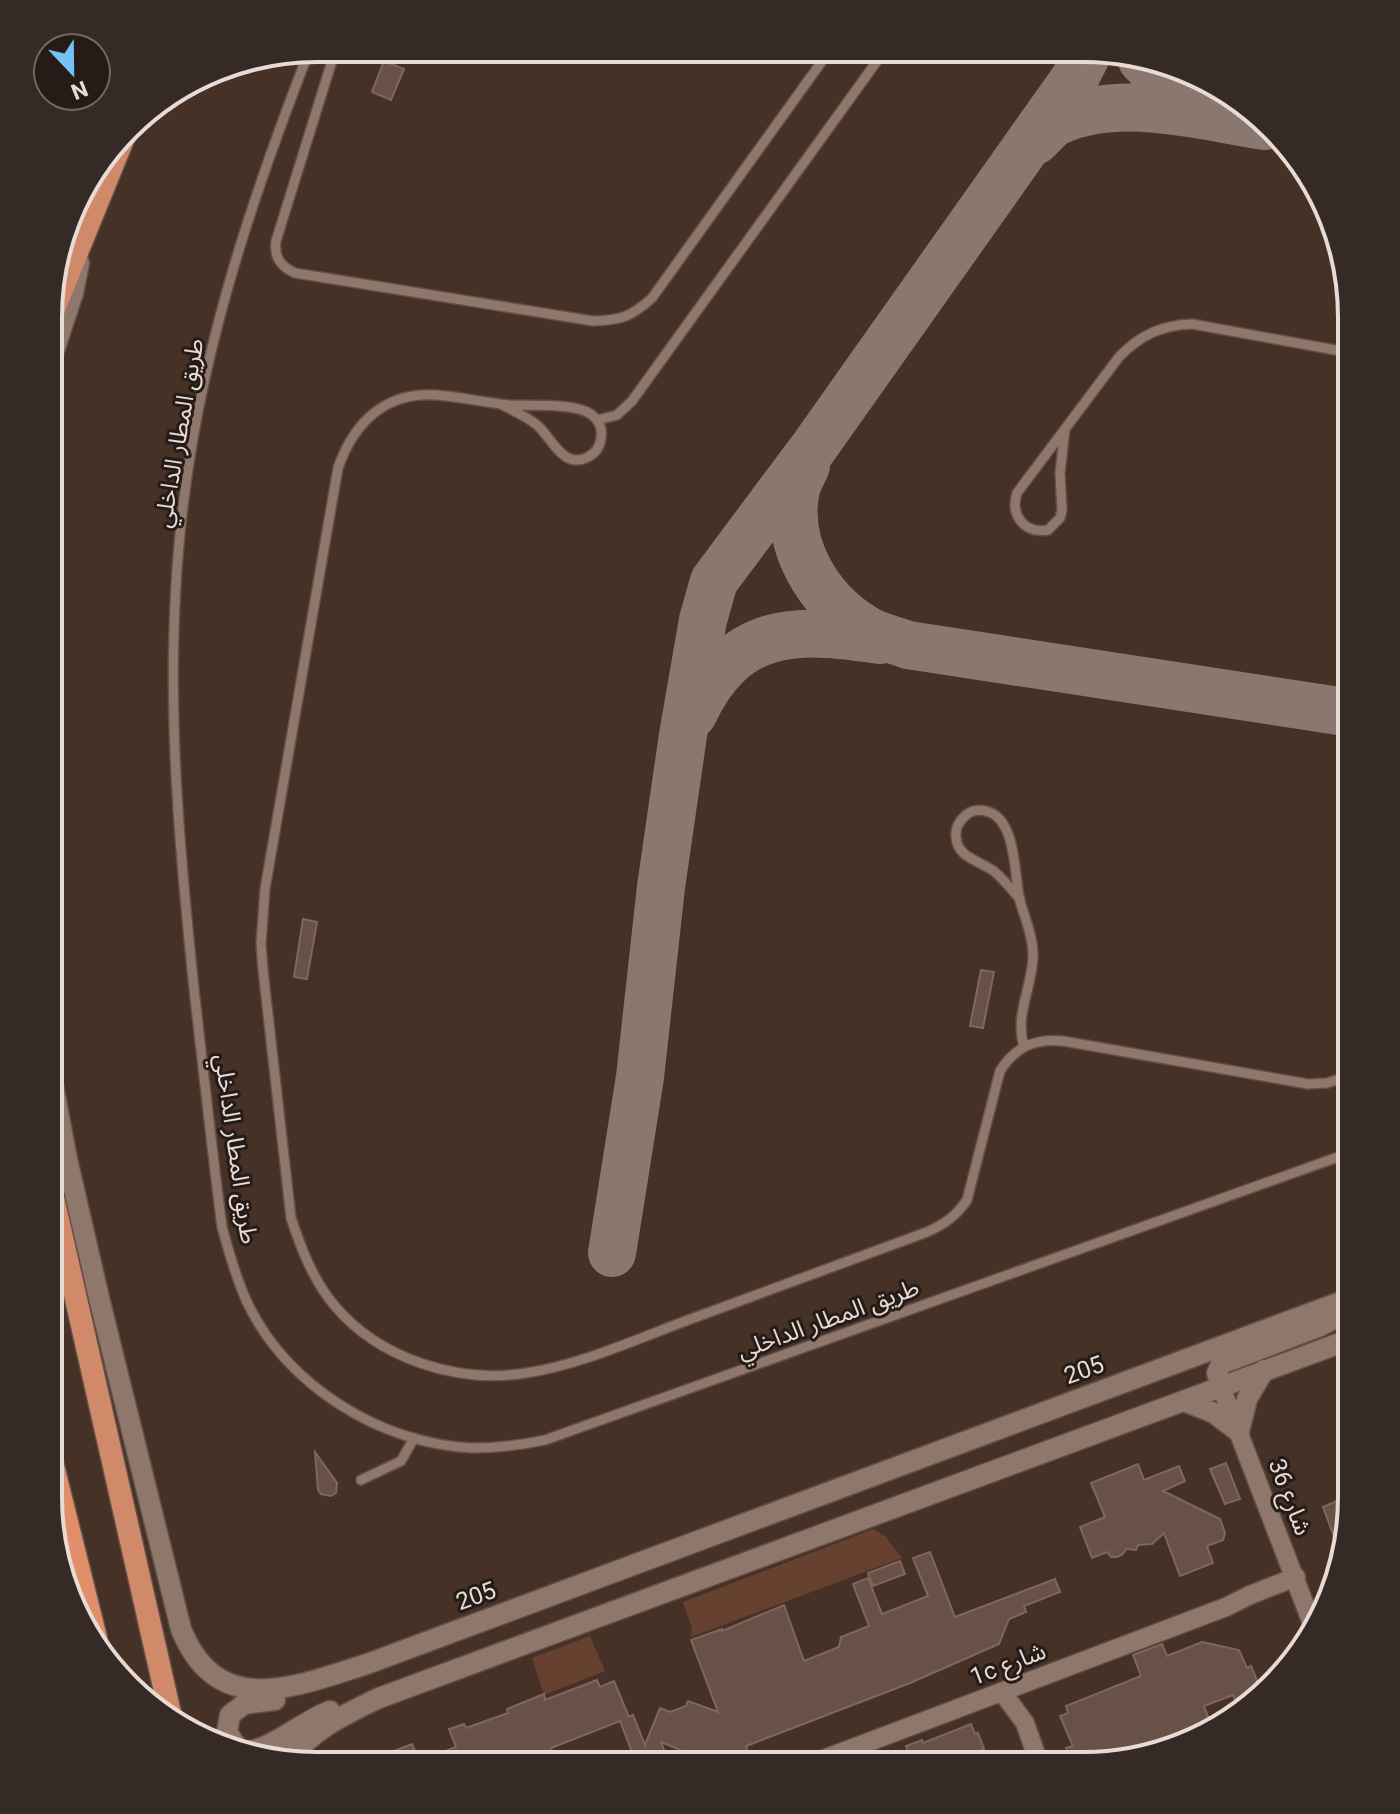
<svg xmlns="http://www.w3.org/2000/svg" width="1400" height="1814" font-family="Roboto,'Noto Sans Arabic',sans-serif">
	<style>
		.green { fill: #664130 }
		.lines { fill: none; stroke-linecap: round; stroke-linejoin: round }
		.taxiway { stroke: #8a7870; stroke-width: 48 }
		.building { fill: #685147; stroke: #7f675d; stroke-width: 2 }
		.service-casing { stroke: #604e47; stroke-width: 12 }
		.minor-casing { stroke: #604e47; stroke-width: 21 }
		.tertiary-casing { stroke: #604e47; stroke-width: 23 }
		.trunk-casing { stroke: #604e47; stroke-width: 25 }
		.motorway-casing { stroke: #604e47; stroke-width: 27 }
		.service { stroke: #8f776c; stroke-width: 9 }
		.minor { stroke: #8f776c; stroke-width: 18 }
		.tertiary { stroke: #8f776c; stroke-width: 20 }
		.trunk { stroke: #d08a6a; stroke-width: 22 }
		.motorway { stroke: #e08f6a; stroke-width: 24 }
		.labels { text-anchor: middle; stroke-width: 6; stroke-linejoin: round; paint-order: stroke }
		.street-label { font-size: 24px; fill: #e8dad4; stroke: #251b17 }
		.rim { fill: none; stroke: #e8dad4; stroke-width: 4 }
	</style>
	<rect width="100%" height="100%" fill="#463127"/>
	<g class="green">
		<polygon points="873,1529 885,1536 902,1558 691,1637 692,1628 683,1602"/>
		<polygon points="590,1636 605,1671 544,1695 532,1658"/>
	</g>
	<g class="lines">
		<g class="taxiway">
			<polyline points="1142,60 1177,95 1211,113"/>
			<path d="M 1035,141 C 1042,135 1049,125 1058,121 C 1122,93 1199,116 1265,126"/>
			<path d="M 806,466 C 803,473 798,481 796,489 C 784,546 819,602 867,630 C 879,637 895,640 908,645 L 1352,713"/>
			<path d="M 693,714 C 734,626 795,627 880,640"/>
			<polyline points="612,1253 640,1077 661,887 683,735 703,620 714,581 814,447 1075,78 1089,50"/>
		</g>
	</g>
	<g class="building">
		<polygon points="384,61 404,69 391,100 372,92"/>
		<polygon points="303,919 317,922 307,979 294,977"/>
		<polygon points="981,970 994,972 983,1028 970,1026"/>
		<polygon points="315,1452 337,1483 336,1493 331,1496 321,1494 318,1490"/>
		<polygon points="1226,1463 1240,1499 1225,1504 1210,1469"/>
		<polygon points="1138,1464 1144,1480 1179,1466 1185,1481 1163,1491 1220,1519 1225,1533 1223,1540 1207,1546 1213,1563 1180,1576 1164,1533 1152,1544 1138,1545 1136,1550 1126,1549 1123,1554 1117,1557 1111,1557 1107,1552 1092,1558 1080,1527 1105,1517 1091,1483"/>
		<polygon points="1339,1500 1348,1525 1339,1550 1323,1507"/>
		<polygon points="930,1552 955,1617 1055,1579 1060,1592 1024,1606 1026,1612 1009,1619 999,1644 910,1683 746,1746 748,1752 735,1757 733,1751 703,1763 702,1759 661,1742 670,1765 637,1765 620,1721 551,1748 557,1765 393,1764 389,1753 412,1744 419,1761 456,1747 449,1729 464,1724 466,1728 508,1713 507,1709 544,1694 545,1700 597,1680 600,1687 614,1681 629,1717 633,1715 645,1745 660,1708 670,1712 686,1706 688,1701 718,1712 691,1640 722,1629 722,1631 784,1605 804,1661 839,1647 841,1637 869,1626 853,1584 868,1578 882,1614 928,1596 913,1558"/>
		<polygon points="900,1561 905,1574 873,1586 868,1573"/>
		<polygon points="1202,1642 1239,1650 1247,1668 1251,1666 1260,1688 1238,1707 1233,1695 1204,1706 1210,1722 1181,1733 1185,1742 1083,1766 1072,1766 1066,1748 1073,1746 1060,1716 1068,1713 1066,1706 1141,1676 1133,1655 1162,1644 1167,1656"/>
		<polygon points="971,1724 975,1734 978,1733 984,1749 943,1766 913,1766 906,1746 922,1740 923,1743"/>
	</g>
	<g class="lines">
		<defs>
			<g id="service">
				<path d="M 336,48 L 276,241 C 274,257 280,266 295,273 L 593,321 C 621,320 631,317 652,298 L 830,50"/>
				<path d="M 310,49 C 254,192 205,338 185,491 C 162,660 177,830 195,998 C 204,1075 212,1151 222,1227 C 229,1253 236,1278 247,1302 C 287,1386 381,1444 472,1448 C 497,1448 521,1445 545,1440 L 1352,1152"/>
				<path d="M 500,404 C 512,410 526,416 537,425 C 552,438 563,470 588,457 C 596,453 600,446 601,438 C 603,428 598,418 589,413 C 572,403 530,406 510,405 C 486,403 462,397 437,395 C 386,391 354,422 338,468 L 265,889 L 261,943 L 263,970 L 291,1218 C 301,1248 313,1280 334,1305 C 379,1359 458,1384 526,1373 C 585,1364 643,1336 699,1316 C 775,1288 851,1260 927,1232 C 945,1224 956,1216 967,1200 L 1000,1071 C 1015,1047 1035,1038 1063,1041 L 1308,1084 L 1327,1083 L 1352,1075"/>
				<polyline points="597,420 617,415 632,401 885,50"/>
				<path d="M 1065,429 L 1060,473 L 1062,510 L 1060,518 L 1048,530 C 1024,534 1010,515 1017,493 L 1119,357 C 1140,335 1162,325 1192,324 L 1352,353"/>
				<path d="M 1020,899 C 1012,890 1004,880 995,872 C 981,861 957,858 956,837 C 955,828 959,821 966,815 C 972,810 980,809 989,812 C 1017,822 1014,877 1020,901 C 1025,919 1033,936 1033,955 C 1033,986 1014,1015 1024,1046"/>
				<polyline points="361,1480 401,1461 414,1438"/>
			</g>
			<g id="minor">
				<polyline points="1221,1387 1313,1626"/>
				<polyline points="1002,1692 1025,1723 1040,1766"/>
				<polyline points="808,1765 1226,1607 1250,1595 1296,1577"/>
			</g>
			<g id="tertiary">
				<polyline points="50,363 73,293 79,263"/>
				<path d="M 49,1064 L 67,1159 L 100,1302 L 181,1629 C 218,1721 296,1686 367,1664 L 1351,1298"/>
				<polyline points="1221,1387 1217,1373 1221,1364 1318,1327 1351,1310"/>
				<polyline points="1184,1401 1214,1413 1239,1432"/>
				<polyline points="1239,1432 1247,1399 1264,1370"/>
				<polyline points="236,1746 227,1732 230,1715 244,1704 275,1700"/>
				<path d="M 248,1751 C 270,1750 305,1720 330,1711"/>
				<path d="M 285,1764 C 310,1731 343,1715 379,1698 L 1351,1339"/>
			</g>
			<g id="trunk">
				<polyline points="50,319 126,132"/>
				<polyline points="49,1180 172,1722"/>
			</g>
			<polyline id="motorway" points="48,1450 95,1638"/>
		</defs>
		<use href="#service" class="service-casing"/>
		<use href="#minor" class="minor-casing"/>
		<use href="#tertiary" class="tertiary-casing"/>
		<use href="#trunk" class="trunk-casing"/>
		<use href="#motorway" class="motorway-casing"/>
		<use href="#service" class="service"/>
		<use href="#minor" class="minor"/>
		<use href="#tertiary" class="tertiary"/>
		<use href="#trunk" class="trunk"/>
		<use href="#motorway" class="motorway"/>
	</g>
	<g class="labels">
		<g class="street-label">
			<text transform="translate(179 433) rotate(-80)" y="8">طريق المطار الداخلي</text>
			<text transform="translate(236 1149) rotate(82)" y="8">طريق المطار الداخلي</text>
			<text transform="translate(828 1319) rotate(-20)" y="8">طريق المطار الداخلي</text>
			<text transform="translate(1084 1370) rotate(-20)" y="8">205</text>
			<text transform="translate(1290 1497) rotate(69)" y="8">شارع 36</text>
			<text transform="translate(476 1596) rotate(-20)" y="8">205</text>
			<text transform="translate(1008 1664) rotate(-21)" y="8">1c شارع</text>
		</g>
	</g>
	<path d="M0 0H1400V1814H0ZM317 62H1083A255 255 0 0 1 1338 317V1497A255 255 0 0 1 1083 1752H317A255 255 0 0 1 62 1497V317A255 255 0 0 1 317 62Z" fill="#352a26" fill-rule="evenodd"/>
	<path class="rim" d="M317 62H1083A255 255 0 0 1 1338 317V1497A255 255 0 0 1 1083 1752H317A255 255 0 0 1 62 1497V317A255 255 0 0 1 317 62Z"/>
	<g transform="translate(72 72) rotate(158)"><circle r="38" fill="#251b17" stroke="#736763" stroke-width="2"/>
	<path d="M0-6L14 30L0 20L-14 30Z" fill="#75c0f6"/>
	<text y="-12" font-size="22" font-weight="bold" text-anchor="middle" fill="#e8dad4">N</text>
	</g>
</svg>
